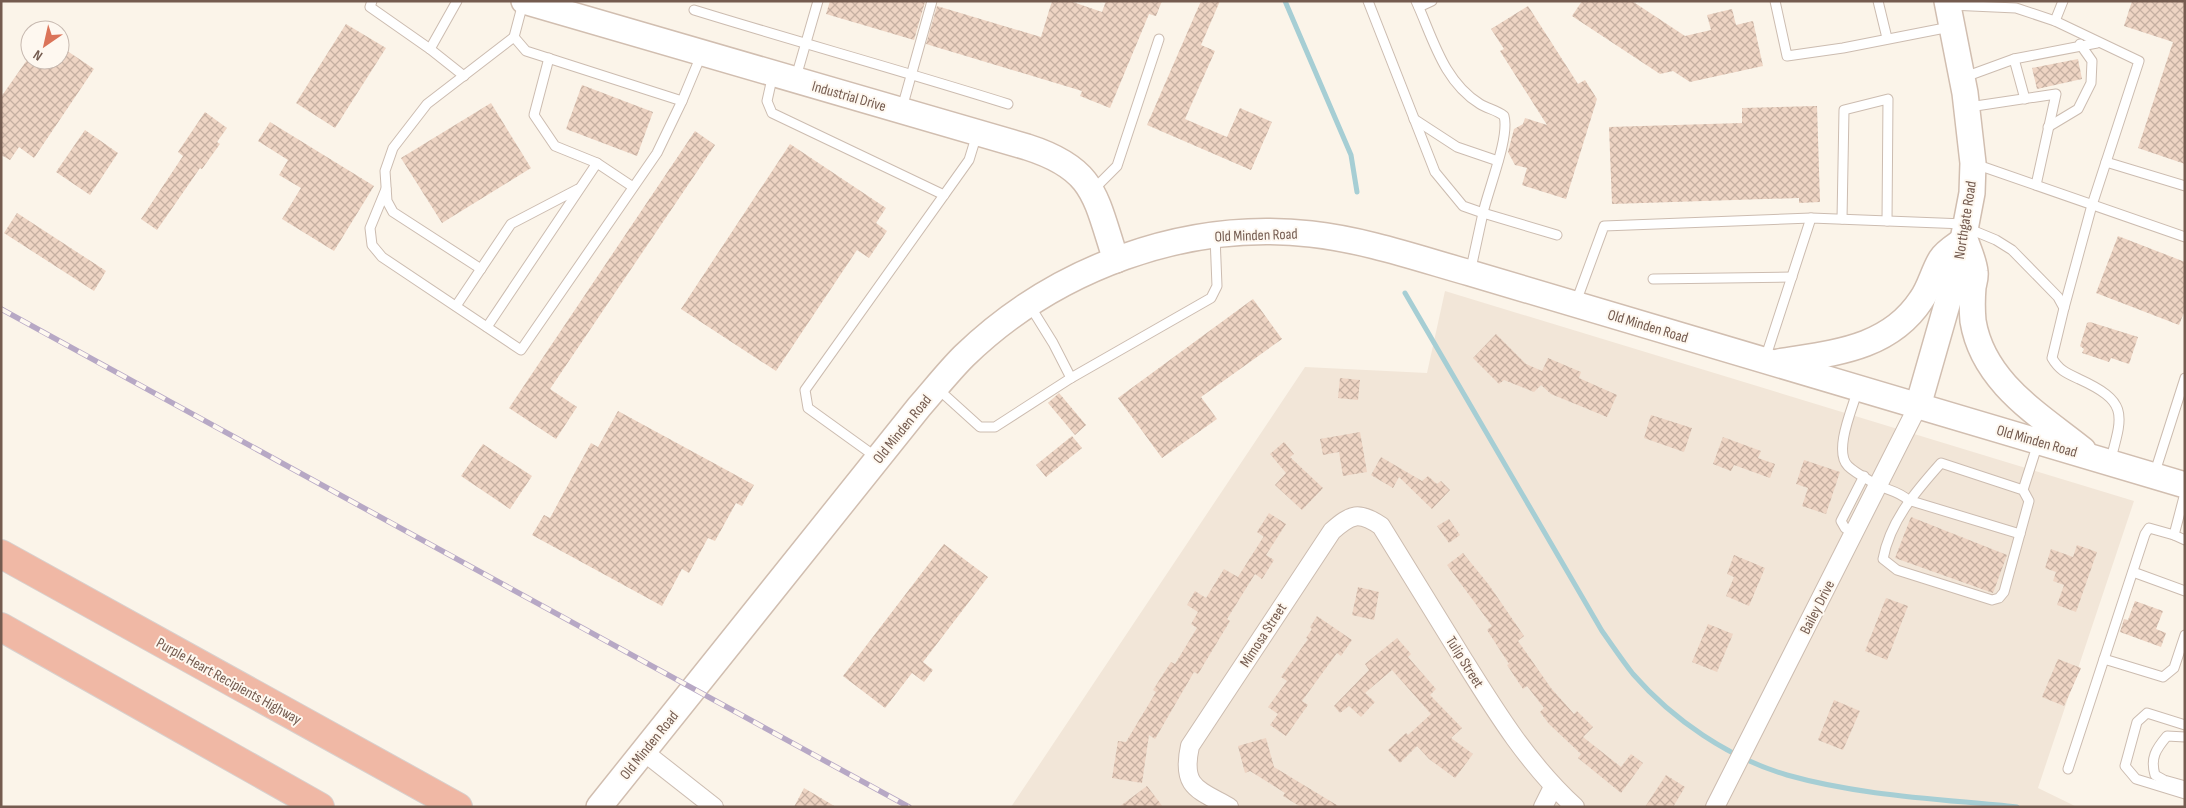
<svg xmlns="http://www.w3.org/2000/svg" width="2186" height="808" font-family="'Sofia Sans Condensed',sans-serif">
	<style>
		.residential { fill: #f2e6d8 }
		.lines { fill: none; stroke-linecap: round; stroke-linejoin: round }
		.stream { stroke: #a6ced4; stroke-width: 5 }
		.building { fill: url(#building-cross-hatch) }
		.service-casing { stroke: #ccbcb0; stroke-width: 11 }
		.minor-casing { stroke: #ccbcb0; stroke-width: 20 }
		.secondary-casing { stroke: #d1beb0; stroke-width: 28 }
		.motorway-casing { stroke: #d8d1ce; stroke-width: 30 }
		.service { stroke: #fff; stroke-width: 9 }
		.minor { stroke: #fff; stroke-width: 18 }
		.secondary { stroke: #fff; stroke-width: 25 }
		.motorway { stroke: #f0b8a5; stroke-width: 28 }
		.rail-casing { stroke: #b7a8c5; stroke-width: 5.5 }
		.rail { stroke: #fef8f0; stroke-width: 4; stroke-dasharray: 11; stroke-linecap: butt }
		.labels { text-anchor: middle; stroke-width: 4; stroke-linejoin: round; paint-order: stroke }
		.street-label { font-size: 15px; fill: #745b4f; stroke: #fef8f0 }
	</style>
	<defs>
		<pattern id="building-cross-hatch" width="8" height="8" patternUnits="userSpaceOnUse" patternTransform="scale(1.25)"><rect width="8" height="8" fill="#eed4c3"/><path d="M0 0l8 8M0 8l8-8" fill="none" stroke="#c5afa1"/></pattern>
	</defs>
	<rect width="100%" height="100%" fill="#fbf4e9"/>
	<polygon class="residential" points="1445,291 2134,501 2038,788 2077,807 1011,807 1305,367 1427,373"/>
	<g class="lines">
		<g class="stream">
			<polyline points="1285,1 1351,155 1357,192"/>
			<path d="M 1405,293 L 1602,631 C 1612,645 1622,660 1633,674 C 1673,720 1729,758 1787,775 C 1861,796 1941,799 2017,807"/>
		</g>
	</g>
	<g class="building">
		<polygon points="830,1 922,1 925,2 914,40 826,14"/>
		<polygon points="1052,1 1070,1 1102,12 1106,1 1162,1 1156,16 1149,14 1110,108 1080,96 1082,91 926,44 937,6 1041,37"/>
		<polygon points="1201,1 1220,1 1201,45 1215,51 1185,119 1227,137 1240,108 1272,122 1251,170 1147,125"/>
		<polygon points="1582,1 1632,1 1685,36 1711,30 1707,15 1732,9 1736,25 1753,21 1763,66 1690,82 1673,71 1660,74 1572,16"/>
		<polygon points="2132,1 2185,1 2185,164 2138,148 2173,42 2124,26"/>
		<polygon points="1528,6 1578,84 1585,80 1597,99 1566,199 1522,185 1527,168 1515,165 1508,152 1514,129 1523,124 1525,118 1547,125 1500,51 1504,49 1491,29"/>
		<polygon points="346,24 386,48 335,128 296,103"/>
		<polygon points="60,46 94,69 34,158 19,147 10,160 1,155 1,97 27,60 60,60"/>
		<polygon points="2078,59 2082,79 2037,89 2032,68"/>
		<polygon points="582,85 653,112 637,156 566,129"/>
		<polygon points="491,103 531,168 442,223 401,158"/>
		<polygon points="1817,106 1820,202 1799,203 1799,198 1612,204 1609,127 1742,123 1742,108"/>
		<polygon points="205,112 227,128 217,142 220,144 202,169 200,168 157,230 141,219 183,156 178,152"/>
		<polygon points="270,122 374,186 334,251 282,219 301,188 279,175 288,160 258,141"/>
		<polygon points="85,130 118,153 90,195 56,172"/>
		<polygon points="695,131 715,145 550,389 577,407 556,439 509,408"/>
		<polygon points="790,144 886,208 876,223 887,231 869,258 857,250 776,371 681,309"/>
		<polygon points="17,213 106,271 94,291 4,233"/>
		<polygon points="2118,236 2185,262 2185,310 2179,325 2096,293"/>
		<polygon points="1253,299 1282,339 1201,397 1217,419 1162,458 1118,398"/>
		<polygon points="2090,322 2138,337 2129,364 2111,358 2109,362 2082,353 2084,349 2080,346 2087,323"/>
		<polygon points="1496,334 1526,364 1542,371 1548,358 1581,372 1579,378 1617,395 1607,417 1551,394 1541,385 1534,392 1504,380 1499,384 1473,358"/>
		<polygon points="1340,378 1360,380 1358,400 1338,398"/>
		<polygon points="1059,393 1086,425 1075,435 1048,403"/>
		<polygon points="618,411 754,485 742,506 736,503 715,541 708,538 689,573 682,569 662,606 532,535 544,515 550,518 591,443 598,447"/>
		<polygon points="1651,415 1692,428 1684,452 1644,438"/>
		<polygon points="1360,432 1367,472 1343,476 1339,452 1323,455 1320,439"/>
		<polygon points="1072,436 1082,448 1046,477 1036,465"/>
		<polygon points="1723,437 1761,451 1758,458 1775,464 1770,478 1734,465 1731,471 1713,464"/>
		<polygon points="1284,442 1294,454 1290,457 1323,488 1302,510 1275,485 1286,473 1270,454"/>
		<polygon points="483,444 532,476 510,509 461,476"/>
		<polygon points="1381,457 1422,481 1428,476 1437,484 1441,481 1450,490 1432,509 1399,477 1393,488 1371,475"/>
		<polygon points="1804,460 1840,472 1826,514 1802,506 1808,488 1796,484"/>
		<polygon points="1269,513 1286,524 1266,555 1274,560 1262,579 1255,574 1227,619 1230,621 1198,674 1194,672 1155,739 1149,735 1142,783 1112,778 1118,741 1126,742 1156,692 1153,690 1171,662 1175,664 1197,628 1191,624 1198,612 1187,605 1195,591 1206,598 1224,569 1238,577 1264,536 1267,539 1257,532"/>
		<polygon points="1911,517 2007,555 1993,593 1895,558"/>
		<polygon points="1449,519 1460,535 1449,543 1437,526"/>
		<polygon points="944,544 988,577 923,662 933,670 924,682 912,673 885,708 843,676"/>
		<polygon points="2077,545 2097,552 2076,612 2057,605 2064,585 2053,581 2056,572 2045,568 2051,549 2073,557"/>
		<polygon points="1463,553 1489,585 1524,636 1518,641 1551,688 1574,714 1577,711 1593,727 1583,737 1621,767 1631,754 1643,763 1621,793 1578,758 1581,754 1549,724 1540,712 1544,708 1527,686 1523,689 1507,665 1509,664 1487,630 1492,626 1447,565"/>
		<polygon points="1734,555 1765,568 1749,606 1726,596 1734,577 1727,574"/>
		<polygon points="1358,587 1379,592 1374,620 1352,615"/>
		<polygon points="1886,598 1908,606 1887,660 1865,651"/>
		<polygon points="2135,601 2163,611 2156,629 2166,633 2161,647 2120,632 2124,619 2128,620"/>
		<polygon points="1317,616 1352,640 1341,656 1337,653 1302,701 1308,705 1286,736 1270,725 1278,714 1268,707 1287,681 1281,677 1308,639 1306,638 1312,629 1310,627"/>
		<polygon points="1708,624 1733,634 1717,672 1692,662"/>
		<polygon points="1397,638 1411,654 1408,657 1436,689 1430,695 1462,728 1451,738 1473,754 1455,778 1429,759 1417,746 1400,763 1388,750 1406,733 1408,735 1431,714 1392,670 1365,693 1375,702 1361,717 1349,706 1340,713 1334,706 1369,670 1365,664"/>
		<polygon points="2058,659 2081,668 2064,706 2042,697"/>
		<polygon points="1834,700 1860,711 1843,750 1818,740"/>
		<polygon points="1266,738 1274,767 1340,807 1301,807 1283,796 1285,793 1250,771 1245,773 1238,746"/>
		<polygon points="1666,775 1685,787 1673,807 1645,807"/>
		<polygon points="1147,786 1163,807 1119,807"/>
		<polygon points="804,788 836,807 794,807"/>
	</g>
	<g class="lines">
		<defs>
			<g id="service">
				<polyline points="372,1 370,7 430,49"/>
				<polyline points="457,1 430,49 464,76"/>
				<polyline points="1368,1 1435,172 1463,206 1483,213 1470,273"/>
				<path d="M 1416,1 C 1433,38 1443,81 1480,104 C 1488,109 1497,110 1504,116 C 1510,137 1488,190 1483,213 L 1557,235"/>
				<polyline points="1775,1 1787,56 1843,48 1950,27"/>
				<polyline points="1878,1 1887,38"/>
				<polyline points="523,3 514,37 526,51 682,101 702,53"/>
				<polyline points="1950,5 2016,8 2055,21 2139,61 2092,205 2064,308"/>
				<polyline points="1419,7 1432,1"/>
				<path d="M 694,10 C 798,42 903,71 1008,104"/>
				<polyline points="2055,21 2063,1"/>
				<polyline points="549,58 534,115 555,146 597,163 633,187"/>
				<polyline points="2014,59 2025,99"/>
				<polyline points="773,74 767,101 772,113 944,195"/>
				<polyline points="796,77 818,1"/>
				<polyline points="1962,78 2014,59 2097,43"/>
				<polyline points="1969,107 2056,94 2036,185"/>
				<polyline points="902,108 932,1"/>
				<polyline points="1414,119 1457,147 1498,161"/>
				<polyline points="2048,127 2078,109 2091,83 2092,61 2080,44"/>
				<polyline points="2106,162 2185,186"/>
				<polyline points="1975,164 2185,237"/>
				<polyline points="386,189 370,228 372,245 382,257 521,350 657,153 682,101"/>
				<polyline points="1092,191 1117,166 1159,39"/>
				<polyline points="1842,219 1844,110 1888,99 1887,221"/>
				<path d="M 1967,228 L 1996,240 L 2012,250 L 2058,297 L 2064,308 L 2052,358 C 2059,370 2066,373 2079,379 C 2129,402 2123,414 2110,462"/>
				<polyline points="481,269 393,212 387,201 385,171 393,148 427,104 514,37"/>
				<polyline points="1653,279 1792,277"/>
				<polyline points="1576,302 1604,226 1811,218"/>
				<polyline points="456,306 511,224 578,189"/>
				<polyline points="487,327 597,163"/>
				<polyline points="1765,359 1811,218 1965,224"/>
				<polyline points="1071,378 1211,298 1217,286 1215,236"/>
				<polyline points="938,389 980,427 995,427 1071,378 1053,343 1030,306"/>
				<path d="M 1858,389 C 1853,407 1833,451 1848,466 C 1855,473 1869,480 1877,485 C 1888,490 1900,492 1908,500 L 2020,534"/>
				<polyline points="876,457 808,408 805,390 969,160 977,134"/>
				<path d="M 1941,463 L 2023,490 L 2029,501 L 2004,592 L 1999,598 L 1992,600 L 1897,570 L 1883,559 C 1890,521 1916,491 1941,463 Z"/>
				<polyline points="2154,475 2185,378"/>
				<polyline points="2023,490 2038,443"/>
				<polyline points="2185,493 2174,535 2185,540"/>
				<polyline points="1854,533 1845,528 1841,521 1864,476"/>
				<polyline points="2133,572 2185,591"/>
				<polyline points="2104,659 2145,534 2149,528 2174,535"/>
				<polyline points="2185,725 2147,713 2137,722 2125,766 2136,779 2185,794"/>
				<path d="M 2185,737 L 2167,736 C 2156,749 2150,758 2155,775 L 2164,780 L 2185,786"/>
				<polyline points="2068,769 2104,659 2163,677 2174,668 2185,635"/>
			</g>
			<g id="minor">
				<polyline points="644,752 714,807"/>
				<path d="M 1229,807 C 1197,789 1181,787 1190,746 L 1332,531 C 1351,514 1359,511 1381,526 C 1408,570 1435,614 1463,659 C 1496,712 1528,764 1575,807"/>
				<polyline points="1543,807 1553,787"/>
				<polyline points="1715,807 1918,406"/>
			</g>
			<g id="secondary">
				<path d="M 524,1 L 1027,147 C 1096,169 1095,197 1116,260"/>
				<path d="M 1778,362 C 1831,353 1888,350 1921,300 C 1930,288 1933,272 1941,259 C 1946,251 1957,245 1965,239 C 1968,249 1974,261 1975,272 C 1976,276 1974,282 1973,287 C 1972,299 1972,310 1973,321 C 1983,382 2038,414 2083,450"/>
				<polyline points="1918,406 1958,266 1972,193 1973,163 1965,93 1947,1"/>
				<path d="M 599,807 L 919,407 C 934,390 948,372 964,356 C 1055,268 1185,220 1311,234 C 1365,240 1417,258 1470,273 L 2185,485"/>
			</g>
			<g id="motorway">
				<polyline points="1,554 458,807"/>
				<polyline points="1,627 320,807"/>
			</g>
		</defs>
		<use href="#service" class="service-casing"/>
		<use href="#minor" class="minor-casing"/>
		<use href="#secondary" class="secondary-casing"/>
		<use href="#motorway" class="motorway-casing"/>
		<use href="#service" class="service"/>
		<use href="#minor" class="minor"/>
		<use href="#secondary" class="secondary"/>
		<use href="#motorway" class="motorway"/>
		<defs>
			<polyline id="rail" points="1,309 909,807"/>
		</defs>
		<use href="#rail" class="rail-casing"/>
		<use href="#rail" class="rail"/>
	</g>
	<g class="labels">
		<g class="street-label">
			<text transform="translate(849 96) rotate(16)" y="5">Industrial Drive</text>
			<text transform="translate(1965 220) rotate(-81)" y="5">Northgate Road</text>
			<text transform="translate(1256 235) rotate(-2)" y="5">Old Minden Road</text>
			<text transform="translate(1648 326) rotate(17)" y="5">Old Minden Road</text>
			<text transform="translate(902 429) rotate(-51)" y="5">Old Minden Road</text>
			<text transform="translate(2037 441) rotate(16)" y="5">Old Minden Road</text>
			<text transform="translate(1817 607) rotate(-63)" y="5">Bailey Drive</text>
			<text transform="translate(1263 635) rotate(-57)" y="5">Mimosa Street</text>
			<text transform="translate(1465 662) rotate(58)" y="5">Tulip Street</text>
			<text transform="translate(229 681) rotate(29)" y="5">Purple Heart Recipients Highway</text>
			<text transform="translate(649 745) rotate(-51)" y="5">Old Minden Road</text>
		</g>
	</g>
	<rect width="2186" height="808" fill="none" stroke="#745b4f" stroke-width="5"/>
	<g transform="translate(45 45) rotate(214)"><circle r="24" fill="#fef8f0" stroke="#c7b9b0"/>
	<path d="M0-4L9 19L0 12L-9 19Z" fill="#db7459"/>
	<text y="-8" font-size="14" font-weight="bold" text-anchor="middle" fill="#745b4f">N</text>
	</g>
</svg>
